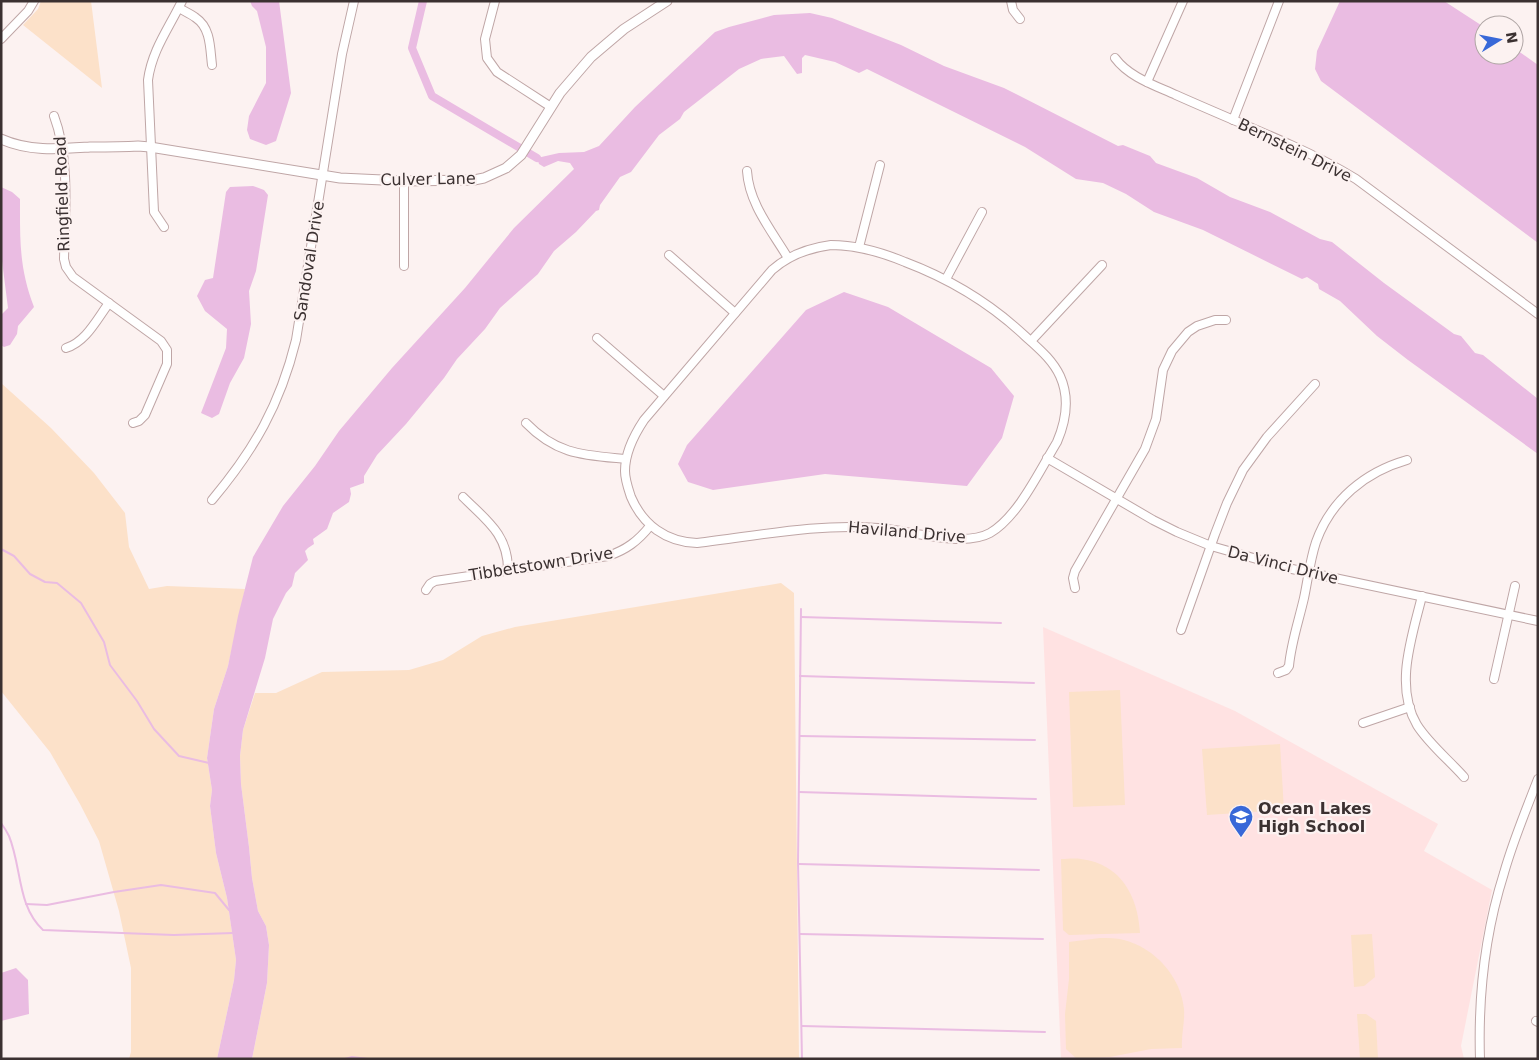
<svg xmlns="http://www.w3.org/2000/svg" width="1539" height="1060" font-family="'DejaVu Sans',sans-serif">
<rect width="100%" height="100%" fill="#fcf2f1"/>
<!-- built -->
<path fill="#ffe2e2" d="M1043 627 1235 711 1438 824 1424 851 1492 890 1461 1046 1464 1059H1061Z"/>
<!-- green -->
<g fill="#fce1c9">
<path d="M41 1H91L102 88 23 25 38 9Z"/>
<path d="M1 383 51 428 94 473 125 513 129 547 149 589 167 586 245 589 228 666 214 709 207 758 212 790 210 806 216 853 227 898 236 960 234 980 217 1059H129L131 1052V968L119 911 99 841 80 804 50 752 1 691Z"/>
<path d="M781 583 794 593 799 1059H252L267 983 269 945 266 926 258 911 252 878 249 847 241 784 240 756 243 730 255 693H276L322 672 409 670 443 660 482 636 515 627Z"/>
<path d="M1120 690 1125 805 1073 807 1069 692Z"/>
<path d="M1280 744 1284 810 1207 815 1202 749Z"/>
<path d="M1061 859C1068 859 1074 858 1081 859 1121 864 1138 896 1140 933L1069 935 1063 930Z"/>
<path d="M1372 934 1375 977 1364 986 1354 987 1351 935Z"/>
<path d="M1100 938C1108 938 1116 938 1124 940 1155 948 1181 977 1184 1009 1185 1023 1181 1035 1182 1048L1151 1049 1110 1057 1077 1059 1066 1049 1065 1014 1069 979V942Z"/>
<path d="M1357 1014H1366L1376 1021 1378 1059H1360Z"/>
</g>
<!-- water -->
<g fill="#eabce2">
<path d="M250 1H279L291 93 276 141 266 145 250 139 247 130 249 116 266 83V47L257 11 252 6Z"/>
<path d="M1340 1H1444L1484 27V55H1514V48L1538 65V243L1321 81 1315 69 1317 51Z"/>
<path d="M810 13 832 18 901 45 944 66 1004 88 1118 146 1123 145 1150 156 1156 163 1197 178 1230 197 1270 212 1320 239 1332 242 1384 283 1454 334 1461 336 1475 353 1483 355 1538 399V454L1408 360 1377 336 1340 301 1319 289 1318 284 1307 277 1302 279 1203 230 1154 212 1126 194 1103 183 1076 179 1025 147 867 69 859 73 835 62 805 55 802 58V73L797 74 784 56 761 59 739 69 684 112 680 119 659 135 631 172 620 177 600 205 599 210 596 211 576 232 554 251 538 274 500 308 485 329 457 359 444 378 406 424 377 455 364 476V483L350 488 351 494 349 502 333 513 327 529 313 539 314 544 308 548 305 551 308 560 295 573 292 586 286 593 273 619 265 658 243 730 240 756 241 784 249 847 252 878 258 911 266 926 269 945 267 983 252 1059H217L234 980 236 960 227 898 216 853 210 806 212 790 207 758 214 709 228 666 238 616 253 557 283 506 315 466 339 431 392 368 465 288 514 228 574 169 570 163 558 161 544 167 539 164 537 158 559 153 584 152 599 146 635 107 715 32 729 27 774 15Z"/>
<path d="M253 186 264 190 268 195 256 271 249 291 251 324 244 358 230 383 219 414 212 418 201 413 226 348 227 329 205 311 197 296 205 280 213 278 226 192 230 187Z"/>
<path d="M1 187 12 192 20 199C20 240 19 268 34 307L18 326 17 334 10 345 4 347 1 345V315L8 308 1 253Z"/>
<path d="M844 292 888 307 991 368 1014 396 1002 438 967 486 825 474 713 490 688 482 678 464 687 445 806 310Z"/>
<path d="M16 968 28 980 29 1014 1 1021V973Z"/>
</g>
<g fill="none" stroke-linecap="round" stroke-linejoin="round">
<!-- stream -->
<g stroke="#eabce2" stroke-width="2">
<path d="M1 549 14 556 30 574 45 582 57 583 81 603 104 642 110 665 137 701 154 729 179 756 209 763"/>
<path d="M801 609 798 862 802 1059"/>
<path d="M801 617 1001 623"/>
<path d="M800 676 1034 683"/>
<path d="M800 736 1035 740"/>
<path d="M799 792 1036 799"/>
<path d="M1 823C4 827 7 832 9 836 22 868 17 906 43 930L174 935 233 933"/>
<path d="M799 864 1039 870"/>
<path d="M26 904 47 905 114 892 161 885 215 893 229 910"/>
<path d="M800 934 1043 939"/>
<path d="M802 1026 1045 1032"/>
<path d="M345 1059 352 1057 368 1059"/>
</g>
<!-- canal -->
<path stroke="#eabce2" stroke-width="8" d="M423 1 412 48 432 96 537 158"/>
<defs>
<g id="minor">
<path d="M495 1 485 39 487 58 497 72 551 107"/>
<path d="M1011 1 1013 10 1020 19"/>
<path d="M179 8C184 11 191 14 196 18 211 28 210 49 212 65"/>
<path d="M1 39 28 11 34 1"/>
<path d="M1115 58C1129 77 1154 85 1176 95 1214 112 1253 128 1291 145 1313 155 1335 166 1356 179L1538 314"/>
<path d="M1147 82 1183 1"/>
<path d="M54 116C70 158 65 214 64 259L66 267 73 277 161 341 167 350V364L145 415 139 421 133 423"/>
<path d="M1233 120 1279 1"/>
<path d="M747 171C749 204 772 231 788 258"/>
<path d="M164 227 154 212 148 80C152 50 169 28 182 1"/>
<path d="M831 245C858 245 881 252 905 262 950 279 990 303 1025 336 1038 348 1052 359 1060 376 1070 398 1066 421 1057 442 1040 470 1018 517 990 533 963 548 908 530 878 528 817 523 757 536 697 543 666 542 643 525 631 497 628 488 625 480 625 471 625 452 634 435 644 420L772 270C789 255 808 248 831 245Z"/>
<path d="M859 247 880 165"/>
<path d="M669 255 735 313"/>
<path d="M404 266V181"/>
<path d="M946 279 982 212"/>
<path d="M597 338 664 396"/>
<path d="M1031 341 1102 265"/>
<path d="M66 348C86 342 97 319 109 303"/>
<path d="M526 423C557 455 584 455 626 459"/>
<path d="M1047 458 1153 520 1177 532 1211 546 1292 569 1538 621"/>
<path d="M463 497C486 520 508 534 508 570"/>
<path d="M212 500C254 450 280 405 296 340L342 54 354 1"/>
<path d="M1075 588 1073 578 1075 571 1145 449 1156 419 1163 370 1172 351 1188 332 1197 326 1215 320H1226"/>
<path d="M426 590 430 584 435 581 608 556C626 550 638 541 650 526"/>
<path d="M1422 596C1412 637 1394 686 1417 725 1429 744 1449 760 1464 777"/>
<path d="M1181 630 1215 534 1227 503 1243 470 1267 437 1315 384"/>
<path d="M1278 673 1286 670 1289 666C1291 643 1299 620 1304 598 1308 579 1310 560 1316 542 1331 500 1365 472 1407 460"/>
<path d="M1494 679 1515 586"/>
<path d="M1363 723 1410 707"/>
<path d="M1536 1021 1538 1022"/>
<path d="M1480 1059C1478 996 1485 933 1504 873 1513 841 1526 810 1538 779"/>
</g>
<path id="tertiary" d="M1 139C30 152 60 149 90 147 106 147 122 147 138 146L150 147 340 178 404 181 474 180 484 178 506 168 521 155 560 93 591 57 624 29 667 1"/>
</defs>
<!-- minor casing -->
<use href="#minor" stroke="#bfa6a6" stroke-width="10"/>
<!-- tertiary casing -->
<use href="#tertiary" stroke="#bfa6a6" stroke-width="11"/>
<!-- minor -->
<use href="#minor" stroke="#fff" stroke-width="8"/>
<!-- tertiary -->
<use href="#tertiary" stroke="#fff" stroke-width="9"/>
</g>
<!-- icons -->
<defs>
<symbol id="school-pin" viewBox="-11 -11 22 30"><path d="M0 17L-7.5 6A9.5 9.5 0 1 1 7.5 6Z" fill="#3868d8" stroke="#fcf2f1"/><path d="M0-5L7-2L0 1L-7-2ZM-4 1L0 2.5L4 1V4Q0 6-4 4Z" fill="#fff"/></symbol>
</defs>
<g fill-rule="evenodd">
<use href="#school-pin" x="1227" y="803" width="28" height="38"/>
</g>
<g text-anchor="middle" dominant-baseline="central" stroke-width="4.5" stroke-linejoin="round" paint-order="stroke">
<!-- street labels -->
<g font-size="16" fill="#3b3131" stroke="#fcf2f1">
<text transform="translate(1295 150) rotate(26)">Bernstein Drive</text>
<text transform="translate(428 179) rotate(-1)">Culver Lane</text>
<text transform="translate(62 194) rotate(-92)">Ringfield Road</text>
<text transform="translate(309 261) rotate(-81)">Sandoval Drive</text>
<text transform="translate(907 532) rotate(5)">Haviland Drive</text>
<text transform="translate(541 564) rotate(-9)">Tibbetstown Drive</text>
<text transform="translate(1283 565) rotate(14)">Da Vinci Drive</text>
</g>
<!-- poi labels -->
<g font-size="16" font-weight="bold" fill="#3b3131" stroke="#fcf2f1" text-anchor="start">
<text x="1258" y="808">Ocean Lakes<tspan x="1258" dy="18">High School</tspan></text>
</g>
</g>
<!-- border -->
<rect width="1539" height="1060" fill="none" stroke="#3b3131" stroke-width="5"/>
<!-- north arrow -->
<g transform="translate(1499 40) rotate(80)"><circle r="24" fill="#fcf2f1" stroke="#afa5a4"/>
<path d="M0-4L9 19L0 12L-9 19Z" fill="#3868d8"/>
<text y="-8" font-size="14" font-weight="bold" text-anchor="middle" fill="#3b3131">N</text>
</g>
</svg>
